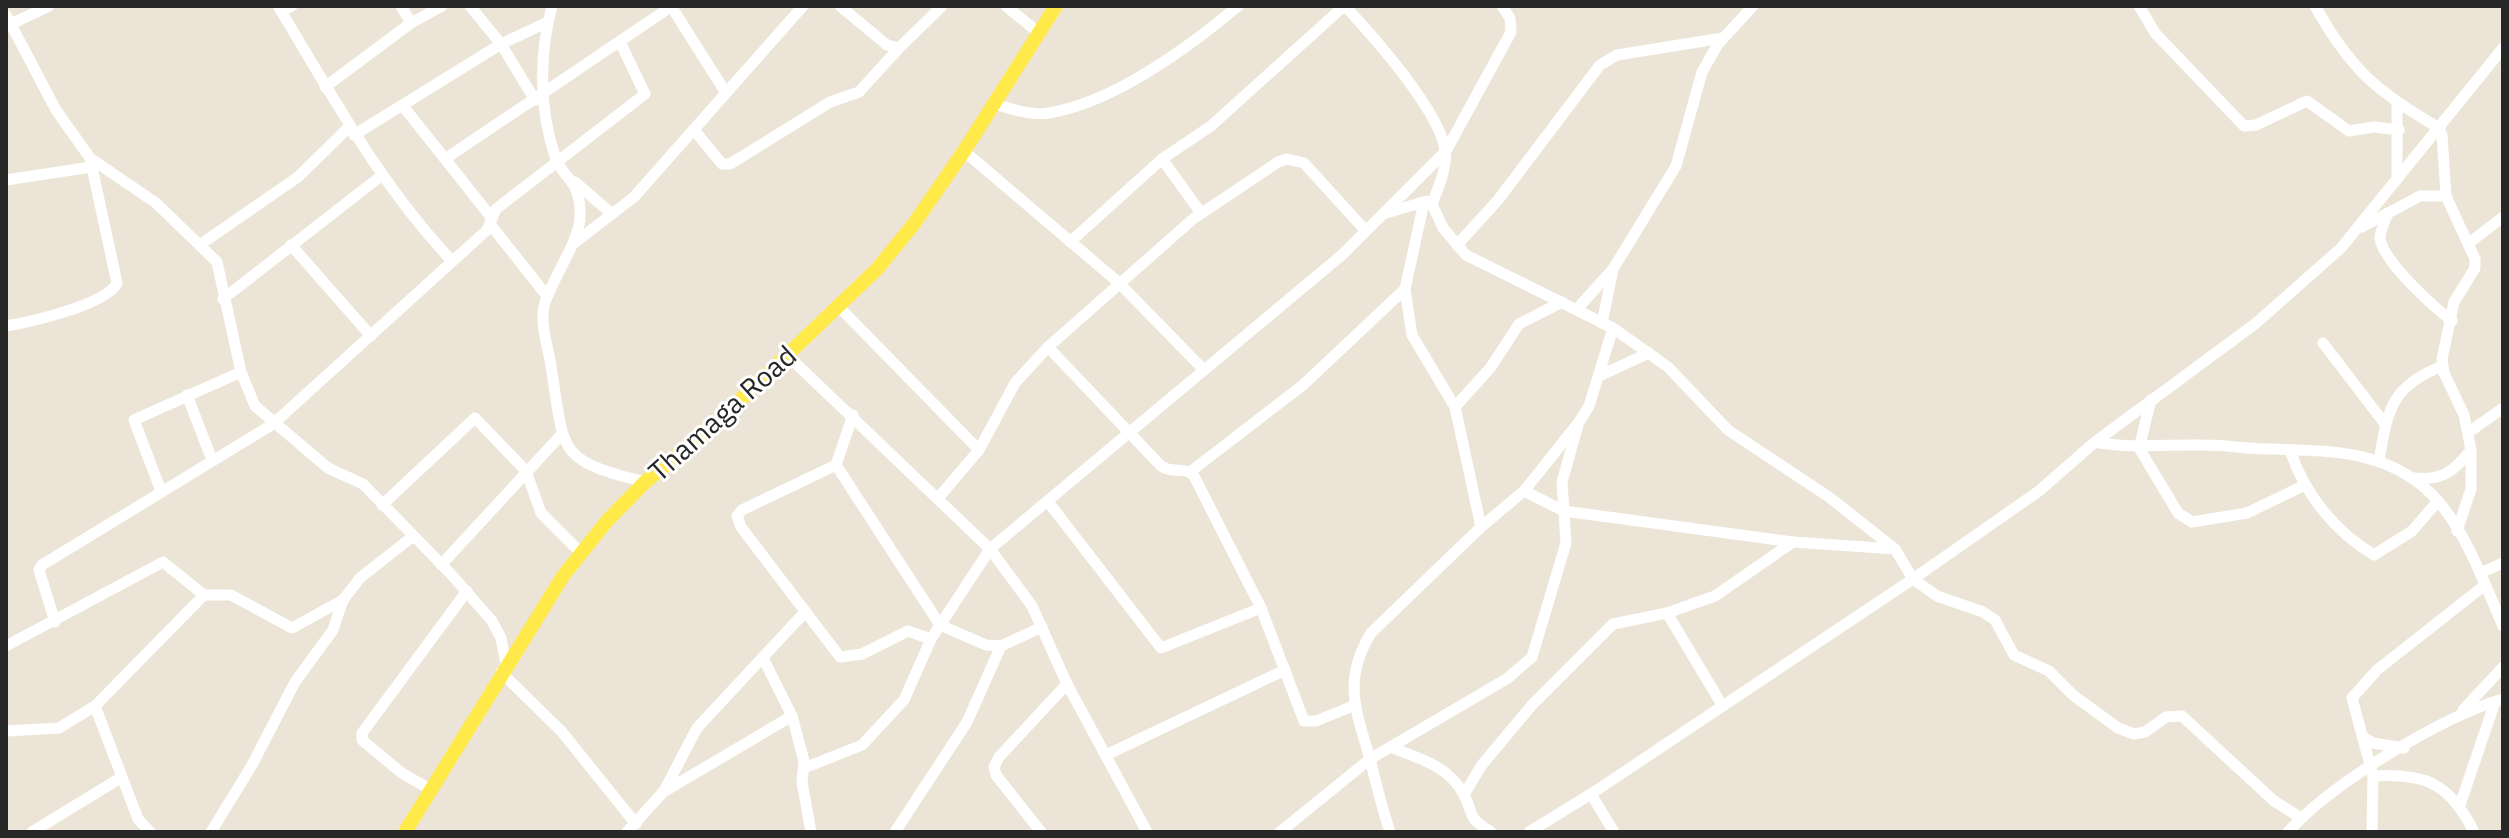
<svg xmlns="http://www.w3.org/2000/svg" width="2509" height="838" font-family="'IBM Plex Sans',sans-serif">
<rect width="100%" height="100%" fill="#ece5d7"/>
<g fill="none" stroke-linecap="round" stroke-linejoin="round">
<!-- minor -->
<g stroke="#fff" stroke-width="11">
<path d="M278 6C332 95 380 185 452 261"/>
<path d="M401 6 411 23"/>
<path d="M470 6 501 44 535 100"/>
<path d="M552 6C539 54 539 109 555 156 563 180 581 179 580 216 580 241 552 278 544 306 540 324 548 347 551 366 565 452 555 460 645 482"/>
<path d="M671 6 726 93"/>
<path d="M840 6 887 45 899 48 942 6"/>
<path d="M1006 6 1040 34"/>
<path d="M1345 6C1373 36 1438 109 1445 149 1448 167 1438 188 1432 204L1443 228 1466 255 1613 328 1668 367 1728 430 1829 497 1895 549 1913 579 1937 596 1983 612 1995 620 2014 655 2049 671 2073 695 2118 728 2134 734 2145 732 2166 717 2182 716 2274 801 2301 818"/>
<path d="M2139 6 2155 33 2244 126 2256 125 2307 101 2349 131 2374 127 2399 130"/>
<path d="M2315 6C2351 70 2377 92 2439 128L2442 135 2446 196 2475 259V268L2454 302 2442 359 2444 373 2464 415 2471 450V489L2457 531"/>
<path d="M281 11 292 6"/>
<path d="M6 15 56 110 90 158 156 203 217 262 241 372 255 406 328 468 363 484 450 573 492 621 501 638 506 664"/>
<path d="M11 24 49 6"/>
<path d="M325 87 411 23 442 6"/>
<path d="M995 104C1012 109 1031 116 1049 113 1114 102 1189 47 1238 6"/>
<path d="M2397 105V179"/>
<path d="M403 106 491 217"/>
<path d="M694 130 722 164H730L830 102 859 92 899 48"/>
<path d="M354 135 501 44 548 22"/>
<path d="M964 151 1118 282 1203 369"/>
<path d="M445 159 672 6"/>
<path d="M1162 159 1201 213"/>
<path d="M6 180 91 167"/>
<path d="M575 182 612 214"/>
<path d="M1424 202 1405 289 1412 335 1455 407 1481 527"/>
<path d="M1386 213 1427 201"/>
<path d="M2388 213C2385 221 2380 231 2380 238 2383 262 2434 307 2452 321"/>
<path d="M490 224 547 296"/>
<path d="M2362 227 2420 196H2446"/>
<path d="M1070 242 1162 159 1211 126 1344 6"/>
<path d="M2469 243 2503 217"/>
<path d="M201 244 298 177 349 127"/>
<path d="M573 244 634 197 803 6"/>
<path d="M291 245 371 336"/>
<path d="M1457 245 1498 200 1600 65 1617 55 1723 38"/>
<path d="M223 299 381 176"/>
<path d="M839 307 979 450"/>
<path d="M1577 309 1613 269 1676 166 1702 72 1718 44 1753 6"/>
<path d="M1602 323 1613 270"/>
<path d="M6 326C30 322 106 305 117 283L90 158"/>
<path d="M2323 343 2385 424"/>
<path d="M1048 347 1161 466C1172 474 1186 466 1194 476L1261 608 1304 721H1316L1353 706"/>
<path d="M787 355 990 549 1032 606 1067 684 1147 832"/>
<path d="M1599 376 1649 353"/>
<path d="M187 395 212 460"/>
<path d="M2151 400 2139 448 2178 513 2192 522 2247 513 2303 486"/>
<path d="M1455 407 1491 367 1519 324 1562 302"/>
<path d="M853 415 836 465 940 625 986 645 1001 646 1042 627"/>
<path d="M2469 432 2503 408"/>
<path d="M2095 442C2132 449 2166 444 2204 445 2226 445 2248 449 2271 449 2334 451 2394 450 2439 502 2468 537 2485 585 2503 626"/>
<path d="M2290 450C2304 493 2334 531 2374 555L2412 531 2438 501"/>
<path d="M2379 460C2388 410 2390 387 2442 366"/>
<path d="M836 465 742 510 737 516 741 527 840 657 862 654 908 631 931 639"/>
<path d="M1190 472 1303 385 1405 289"/>
<path d="M2414 478C2443 481 2454 471 2471 450"/>
<path d="M161 491 134 420 241 372"/>
<path d="M1524 491 1564 511 1793 542 1895 549"/>
<path d="M939 497 979 450 1015 383 1048 347 1193 219 1278 162 1287 159 1304 163 1365 230"/>
<path d="M1049 503 1161 648 1261 608"/>
<path d="M382 505 475 418 526 471 541 513 581 553"/>
<path d="M441 565 562 434"/>
<path d="M2480 573 2503 563"/>
<path d="M1667 613 1722 705"/>
<path d="M55 622 39 570 42 565 273 424 487 230 496 209 645 94 620 42"/>
<path d="M6 646 163 562 204 595H231L292 628 343 600"/>
<path d="M763 658 792 716 804 761 802 782 811 832"/>
<path d="M501 672 562 732 636 824"/>
<path d="M95 706 138 819 150 832"/>
<path d="M2463 710 2503 667"/>
<path d="M6 731 59 728 95 706 204 595"/>
<path d="M2363 737 2373 743 2404 748"/>
<path d="M1390 747C1418 758 1447 765 1463 793 1476 816 1464 815 1491 832"/>
<path d="M1106 755 1285 670"/>
<path d="M804 768 862 745 904 700 931 639 990 549 1343 254 1446 151 1511 32 1510 18 1502 6"/>
<path d="M432 790 403 774 362 740V733L467 591"/>
<path d="M665 791 792 716"/>
<path d="M1591 794 1614 832"/>
<path d="M1464 795 1481 766 1532 705 1613 624 1667 613 1715 596 1793 542"/>
<path d="M2460 805 2495 702"/>
<path d="M32 832 122 777"/>
<path d="M211 832 252 765 295 682 333 630 343 600 360 578 412 537"/>
<path d="M627 832 664 791 697 728 805 612"/>
<path d="M895 832 967 722 1001 646"/>
<path d="M1041 832 996 775 994 767 999 757 1067 684"/>
<path d="M1280 832 1370 759 1508 678 1532 657 1566 543 1562 482 1578 425"/>
<path d="M1390 832C1382 808 1376 783 1370 759 1356 710 1342 681 1371 633L1481 527 1524 491 1579 422 1589 406 1613 328"/>
<path d="M1529 832 1591 794 1913 579 2039 491 2095 442 2255 324 2341 248 2503 48"/>
<path d="M2288 832C2331 784 2441 717 2503 699"/>
<path d="M2372 832 2373 776"/>
<path d="M2474 832C2450 784 2427 773 2373 776L2352 698 2377 670 2485 585"/>
</g>
<!-- major -->
<path stroke="#ffea49" stroke-width="14" d="M405 832 563 576 607 521 645 482 717 422 877 269 913 225 964 151 1056 6"/>
</g>
<g text-anchor="middle" dominant-baseline="central" stroke-width="6" stroke-linejoin="round" paint-order="stroke">
<!-- street labels -->
<g font-size="28" fill="#272727" stroke="#fff">
<text transform="translate(722 413) rotate(-42)">Thamaga Road</text>
</g>
</g>
<!-- border -->
<rect width="2509" height="838" fill="none" stroke="#272727" stroke-width="16"/>
</svg>
